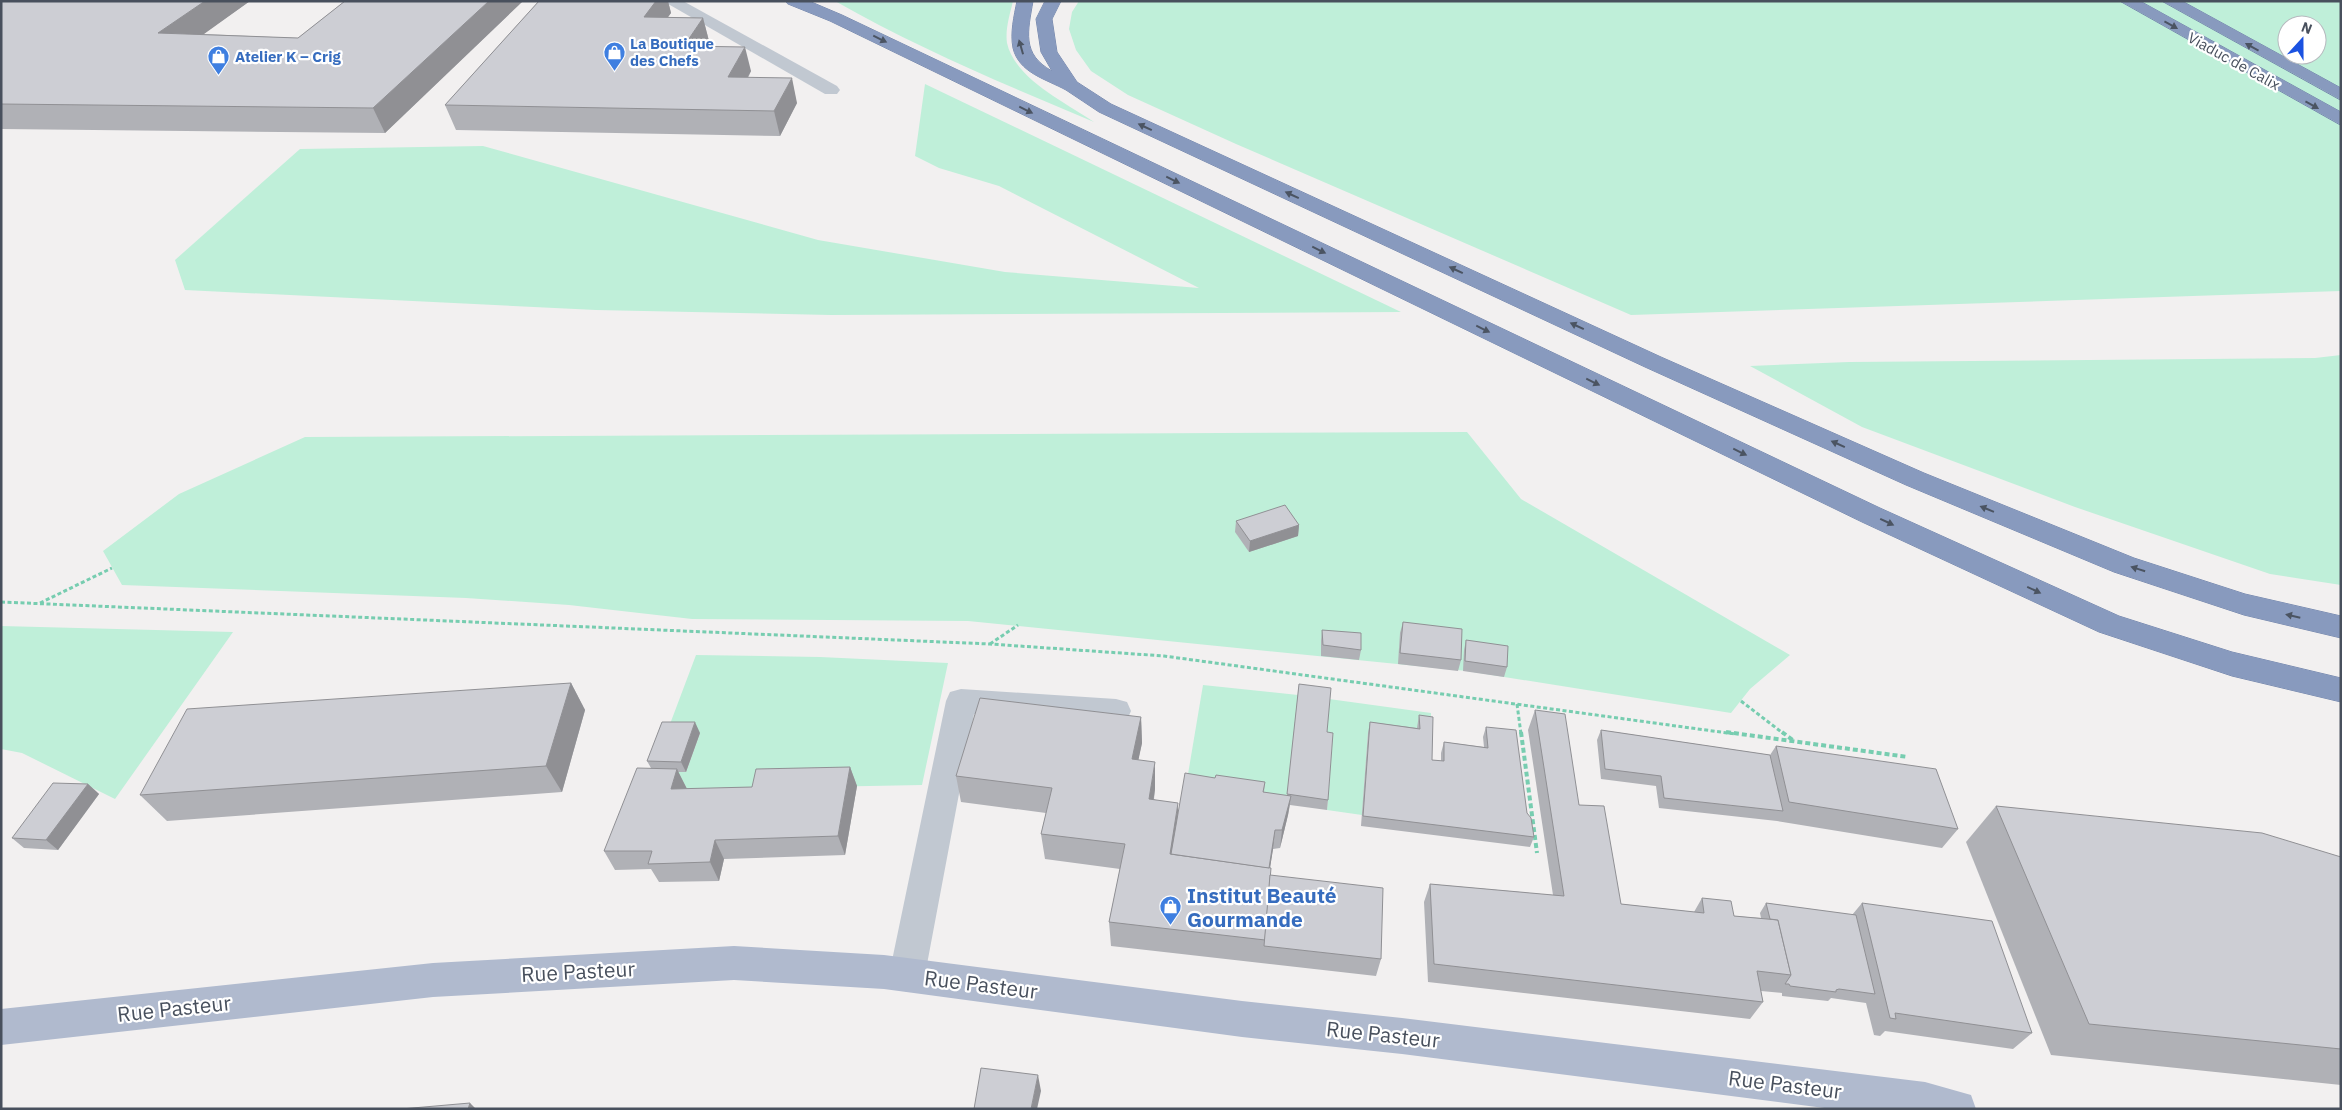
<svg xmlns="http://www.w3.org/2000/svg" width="2342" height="1110" font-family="'IBM Plex Sans',sans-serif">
<rect width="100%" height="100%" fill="#f2f0f0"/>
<!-- green -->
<g fill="#bfefd9" fill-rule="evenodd">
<path d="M835 1H1013C1010 14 1005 29 1007 43 1015 79 1066 103 1094 122 1006 85 917 48 835 1Z"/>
<path d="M1079 1H2341V291L1631 315 1236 144 1128 95 1091 71 1076 50 1069 29 1072 12ZM2287 25H2317V55H2287Z"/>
<path d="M925 84 1401 312 831 315 596 310 185 290 175 260 300 149 483 146 818 240 1005 272 1199 288 999 186 939 168 915 156Z"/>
<path d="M2341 355V585L2270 574 2075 507 1862 427 1750 366 1849 362 2315 358Z"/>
<path d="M1467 432 1521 499 1790 655 1750 689 1731 713 1467 671 968 621 692 619 569 605 466 598 122 585 103 551 179 494 305 437Z"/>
<path d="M1 626 233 632 115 799 22 753 1 749Z"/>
<path d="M696 655 820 657 948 663 922 785 764 788 680 809 652 771 686 772 700 733 667 732Z"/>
<path d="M1203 685 1298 695 1286 804 1185 792Z"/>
<path d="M1329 699 1431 713V728L1417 739 1368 733 1362 815 1327 810 1332 744 1326 743Z"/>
</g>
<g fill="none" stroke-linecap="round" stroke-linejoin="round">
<defs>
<g id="highway">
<path d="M786 1H809L842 15 1880 508 2119 616 2232 652 2341 678V702L2232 676 2099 632 1862 522 830 21 788 4Z"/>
<path d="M1017 1H1033C1028 31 1021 54 1052 71L1041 52 1036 19 1045 1H1061L1052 19 1057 52 1077 82 1111 104 1661 357 1924 473 2134 558 2245 594 2341 616V638L2244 615 2114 572 1906 485 1645 367 1099 112C1088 105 1077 97 1066 90 1046 79 1019 73 1013 48 1010 33 1014 16 1017 1Z"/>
<path d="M2120 1H2140L2341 112V125Z"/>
<path d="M2162 1H2182L2341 88V100Z"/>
</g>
</defs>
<!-- highway casing -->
<use href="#highway" stroke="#7385aa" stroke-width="1"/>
<!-- path-far1 -->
<g stroke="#77cdb0" stroke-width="3" stroke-dasharray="4 2.5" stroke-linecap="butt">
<path d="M1 602 990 644 1164 656 1735 734"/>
<path d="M40 603 112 568"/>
<path d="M990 644 1018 625"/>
<path d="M1741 701 1784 734"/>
<path d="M1517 704 1521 734"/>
</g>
<!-- path -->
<g stroke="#77cdb0" stroke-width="4" stroke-dasharray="5 3" stroke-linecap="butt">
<path d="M1521 732 1537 853"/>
<path d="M1726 732 1908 757"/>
<path d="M1782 732 1794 741"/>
</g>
<!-- minor -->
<g fill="#c1c8d1" fill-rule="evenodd">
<path d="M663 1H683L837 86 840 90 837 94H825Z"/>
<path d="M961 689 1116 699 1127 702 1131 711 1127 720 1116 723 974 714 925 975 920 987 907 992 894 987 889 975 946 701 950 692Z"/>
</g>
<!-- major -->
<path fill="#b0bace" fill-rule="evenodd" d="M734 946 884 955 1242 1001 1402 1018 1925 1082 1971 1095 1976 1109H1832L1402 1054 1242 1037 884 989 734 980 433 997 1 1045V1009L433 963Z"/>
<!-- highway -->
<use href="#highway" fill="#889abe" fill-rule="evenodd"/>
</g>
<!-- wall -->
<g fill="#b0b1b6">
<path d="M1 1H250L203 34 298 38 345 1H523L385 133 1 129Z"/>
<path d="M539 1H668L671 13 668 17 703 18 709 41 706 47 751 71 748 78 797 103 780 136 456 130 445 105Z"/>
<path d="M1236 521 1299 525 1298 536 1249 552 1235 532Z"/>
<path d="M1403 622 1461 660 1458 671 1398 664 1400 633Z"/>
<path d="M1322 630 1361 650 1359 660 1321 656V641Z"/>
<path d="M1466 640 1507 667 1504 677 1463 671 1464 650Z"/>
<path d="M571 683 585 710 562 792 167 821 140 795Z"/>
<path d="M1299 684 1327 732 1328 800 1327 810 1290 805 1288 815 1280 848 1273 849 1270 868V875L1381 959 1376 976 1111 946 1109 922 1120 869 1045 859 1041 834 1046 813 961 802 956 776 1141 717 1142 743 1138 760 1155 789 1154 799 1178 815 1215 778 1265 782 1264 792 1287 796Z"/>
<path d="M1535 710 1579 805 1621 904 1694 912 1702 898 1734 916 1761 918 1760 913 1766 903 1852 915 1862 903 2032 1033 2013 1049 1885 1031 1880 1036 1874 1035 1866 1003 1831 998 1828 1001 1782 996V993L1761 991 1763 1002 1750 1019 1428 982 1424 902 1430 884 1553 895 1528 730Z"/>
<path d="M1419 715 1432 760 1441 761V753L1444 742 1484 747 1483 737 1486 727 1527 813 1534 837 1530 847 1361 826 1368 733 1370 722 1417 728Z"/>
<path d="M1601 730 1770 755 1776 746 1958 829 1942 848 1777 821 1659 808 1656 786 1601 779 1597 740Z"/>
<path d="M700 733 686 772H678L687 789 752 787 850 767 857 786 845 855 724 859 719 881 659 882 651 869 615 870 604 851 651 768 647 761Z"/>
<path d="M88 784 99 794 58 850 24 848 12 838Z"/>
<path d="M1996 806 2341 857V1085L2051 1055 1966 842Z"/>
</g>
<!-- shaded-wall -->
<g fill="#909094">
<path d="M205 1H250L172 57 158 33Z"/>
<path d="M489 1H523L385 133 373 108Z"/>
<path d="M653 1H668L671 13 651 40 644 17Z"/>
<path d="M703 18 709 41 690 70 684 46Z"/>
<path d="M745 47 751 71 734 102 728 77Z"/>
<path d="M792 78 797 103 780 136 774 111Z"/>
<path d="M1299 525 1298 536 1249 552 1250 541Z"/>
<path d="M571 683 585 710 562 792 546 766Z"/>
<path d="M1141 717 1142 743 1133 786 1132 759Z"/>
<path d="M695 722 700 733 686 772 681 762Z"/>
<path d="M1155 762V789L1150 825 1149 799Z"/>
<path d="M850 767 857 786 845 855 838 836Z"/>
<path d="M677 769 687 789H671Z"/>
<path d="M88 784 99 794 58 850 46 840Z"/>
<path d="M1291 796 1288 815 1280 848 1282 830Z"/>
<path d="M1178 803V829L1173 861 1170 854Z"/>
<path d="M1275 830 1273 849 1266 893 1268 874Z"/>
<path d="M715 840 724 859 719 881 710 862Z"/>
<path d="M1038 1075 1041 1091 1037 1109H1031Z"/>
<path d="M470 1103 476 1109H468Z"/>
</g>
<!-- building -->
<g fill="#cdced4" stroke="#909094">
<path d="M1 1H205L158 33 298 38 345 1H489L373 108 1 104Z"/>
<path d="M539 1H656L644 17 703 18 684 46 745 47 728 77 792 78 774 111 445 105Z"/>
<path d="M1285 505 1299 525 1250 541 1236 521Z"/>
<path d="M1403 622 1462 629 1461 660 1400 653Z"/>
<path d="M1322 630 1361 633V650L1323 645Z"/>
<path d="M1466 640 1508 646 1507 667 1465 661Z"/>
<path d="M571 683 546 766 140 795 187 709Z"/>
<path d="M1299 684 1331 688 1327 732 1333 733 1328 800 1287 794Z"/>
<path d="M980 698 1141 717 1132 759 1155 762 1149 799 1178 803 1170 854 1271 868 1265 940 1109 922 1125 844 1041 834 1052 788 956 776Z"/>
<path d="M1535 710 1565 714 1579 805 1604 806 1621 904 1704 913 1702 898 1731 901 1734 916 1778 920 1791 975 1757 971 1763 1002 1434 964 1430 884 1564 896Z"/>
<path d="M1419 715 1433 717 1432 760 1444 761V742L1488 748 1486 727 1516 730 1527 813 1531 818 1534 837 1363 816 1370 722 1420 729Z"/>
<path d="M662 722H695L681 762 647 761Z"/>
<path d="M1601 730 1770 755 1783 811 1664 798 1661 776 1605 769Z"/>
<path d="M1776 746 1936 769 1958 829 1789 802Z"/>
<path d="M850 767 838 836 715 840 710 862 648 864 652 851H604L637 768 677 769 671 789 752 787 756 769Z"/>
<path d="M1185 773 1215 778 1216 775 1265 782 1263 792 1291 796 1282 830H1275L1269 868 1171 854Z"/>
<path d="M53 783 88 784 46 840 12 838Z"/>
<path d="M1996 806 2262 833 2341 857V1049L2089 1024Z"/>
<path d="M1270 875 1383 888 1381 959 1264 946Z"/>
<path d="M1766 903 1856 915 1875 994 1839 989 1836 990V992L1790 986 1789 984H1785L1791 975 1778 920 1770 919Z"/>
<path d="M1862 903 1992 921 2032 1033 1895 1013 1896 1019 1890 1018Z"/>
<path d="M981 1068 1038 1075 1031 1109H974Z"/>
<path d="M470 1103 468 1109H401Z"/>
</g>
<!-- one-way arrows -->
<defs><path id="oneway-solid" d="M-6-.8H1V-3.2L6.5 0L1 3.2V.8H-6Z" transform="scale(1.25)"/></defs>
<g fill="#4b5462">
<use href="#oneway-solid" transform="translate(2171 25) rotate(29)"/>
<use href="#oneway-solid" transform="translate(880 39) rotate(26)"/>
<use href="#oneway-solid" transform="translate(1021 47) rotate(-106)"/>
<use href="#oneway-solid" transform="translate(2252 47) rotate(-151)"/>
<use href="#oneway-solid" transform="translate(2312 105) rotate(29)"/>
<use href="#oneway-solid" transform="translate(1026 110) rotate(26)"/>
<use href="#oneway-solid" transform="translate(1145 127) rotate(-155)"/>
<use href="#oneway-solid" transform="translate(1173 180) rotate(26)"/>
<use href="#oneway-solid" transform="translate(1292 195) rotate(-155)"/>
<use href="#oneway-solid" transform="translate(1319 250) rotate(26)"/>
<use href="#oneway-solid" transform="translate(1456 270) rotate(-155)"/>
<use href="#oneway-solid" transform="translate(1577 326) rotate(-155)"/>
<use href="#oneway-solid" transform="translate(1483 329) rotate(26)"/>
<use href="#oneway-solid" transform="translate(1593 382) rotate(26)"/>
<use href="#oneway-solid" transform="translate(1838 444) rotate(-156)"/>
<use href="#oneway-solid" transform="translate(1740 452) rotate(26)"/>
<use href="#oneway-solid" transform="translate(1987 509) rotate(-158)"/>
<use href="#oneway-solid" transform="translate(1887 522) rotate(25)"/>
<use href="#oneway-solid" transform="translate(2138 569) rotate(-162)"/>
<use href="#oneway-solid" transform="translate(2034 590) rotate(25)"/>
<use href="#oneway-solid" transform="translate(2293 616) rotate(-167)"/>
</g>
<!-- icons -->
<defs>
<symbol id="shop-pin" viewBox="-11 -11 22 30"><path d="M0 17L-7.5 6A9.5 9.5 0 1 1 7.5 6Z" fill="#3f7fe0" stroke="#fff"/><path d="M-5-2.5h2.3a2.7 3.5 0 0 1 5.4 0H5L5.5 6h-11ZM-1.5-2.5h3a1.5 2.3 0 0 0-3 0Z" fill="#fff"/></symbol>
</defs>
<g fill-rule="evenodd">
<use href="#shop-pin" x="602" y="40" width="25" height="34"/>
<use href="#shop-pin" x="206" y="44" width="25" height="34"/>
<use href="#shop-pin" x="1158" y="894" width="25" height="34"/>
</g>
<g text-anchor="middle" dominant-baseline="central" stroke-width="4.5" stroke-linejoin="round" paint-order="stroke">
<!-- far-shop labels -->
<g font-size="15" font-weight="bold" fill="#366cbe" stroke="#fff" text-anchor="start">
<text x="630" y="43">La Boutique<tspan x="630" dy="17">des Chefs</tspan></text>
<text x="235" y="56">Atelier K – Crig</text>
</g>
<!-- far-street labels -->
<g font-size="15" fill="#48505d" stroke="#fff">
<text transform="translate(2234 61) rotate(29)">Viaduc de Calix</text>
</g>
<!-- near-shop labels -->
<g font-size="21" font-weight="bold" fill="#366cbe" stroke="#fff" text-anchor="start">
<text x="1187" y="895">Institut Beauté<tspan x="1187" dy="24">Gourmande</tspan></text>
</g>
<!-- near-street labels -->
<g font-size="21" fill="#48505d" stroke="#fff">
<text transform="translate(578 971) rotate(-3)">Rue Pasteur</text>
<text transform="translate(981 984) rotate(7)">Rue Pasteur</text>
<text transform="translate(174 1008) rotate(-6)">Rue Pasteur</text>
<text transform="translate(1383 1034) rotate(6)">Rue Pasteur</text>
<text transform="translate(1785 1084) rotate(7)">Rue Pasteur</text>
</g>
</g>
<!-- border -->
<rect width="2342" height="1110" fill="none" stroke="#48505d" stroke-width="5"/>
<!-- north arrow -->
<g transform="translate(2302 40) rotate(21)"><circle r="24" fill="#ffffff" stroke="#b6b9be"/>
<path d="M0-4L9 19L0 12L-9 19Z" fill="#1b52e1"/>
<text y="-8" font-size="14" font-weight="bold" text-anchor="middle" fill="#48505d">N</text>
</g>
</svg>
